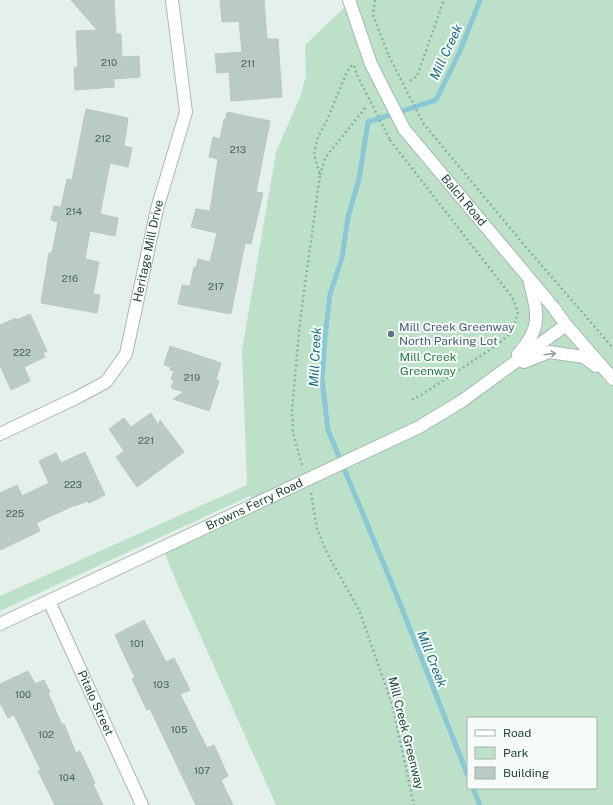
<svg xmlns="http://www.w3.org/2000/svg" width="613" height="805" font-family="'Public Sans',sans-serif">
<rect width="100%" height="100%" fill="#e5efeb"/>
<!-- green -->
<path fill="#bde1c8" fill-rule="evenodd" d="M349 0H613V805H276L176 581 162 547 252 505 250 496 0 611V596L247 485 242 350 276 152 300 97 306 76 305 45 349 3ZM468 718H596V788H468Z"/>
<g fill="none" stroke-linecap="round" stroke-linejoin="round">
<!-- stream -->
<g stroke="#8bc8d6" stroke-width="5">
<path d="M468 776 397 596 328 430 322 379 325 338 330 294 342 258 348 217 359 179 368 122 436 100 460 51 480 0"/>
<path d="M473 788 480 805"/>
</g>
</g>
<!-- building -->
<g fill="#bacac4" stroke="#b7c9c2">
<path d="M71 0H114L116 34H121L122 57 139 56 140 77 114 79V87L75 90 74 68 78 67 76 31 97 30Z"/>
<path d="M220 0H264L267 39H278L282 97 231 101 229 72 217 73 215 54 242 52 239 21 222 22Z"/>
<path d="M86 109 128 118 124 146 132 148 128 167 110 163 100 214 118 218 115 236 90 231 85 259 99 262 93 294 100 295 97 313 41 303 49 253H52L58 222 51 220 54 206 61 207 67 179 72 180Z"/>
<path d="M227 112 270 121 256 192 263 193 251 244 245 243 231 314 178 304 182 285 190 286 194 267 196 268 198 259 210 262 217 233 191 227 196 209 210 211 218 159 209 157 213 137 220 139 224 119 226 120Z"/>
<path d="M30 314 47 351 43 353 45 357 24 367 30 381 11 390 0 365V325L16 318 17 320Z"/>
<path d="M170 346 221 363 216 380 219 381 209 411 173 399 184 392 171 388 174 380 171 379 174 371 170 370 171 367 164 365Z"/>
<path d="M151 413 158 425 160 420 184 452 137 487 116 457 124 451 109 429 124 418 131 427Z"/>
<path d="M85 452 105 495 89 503 87 501 75 506V505L36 523 40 531 0 550V493L17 485 22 496 49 483 39 461 56 453 61 463Z"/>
<path d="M144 620 166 662 174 658 190 690 180 694 207 748 214 745 228 776 221 780 233 805H196L150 709 147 710 132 679 135 678 115 635Z"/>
<path d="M28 671 35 684 44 680 50 692 48 693 62 725 64 724 76 753 80 751 95 783 93 784 103 805H55L38 771 41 770 14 715 8 718 0 703V684Z"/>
</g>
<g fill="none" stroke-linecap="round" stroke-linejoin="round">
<defs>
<g id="minor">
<path d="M349 0 371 64"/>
<path id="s1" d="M404 129 554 308 566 325 613 379"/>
<path d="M518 354C542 328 538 315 530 283"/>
<path d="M524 362 549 352 584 357 596 366"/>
<path id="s2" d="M0 434 76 398 106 382 126 354 157 209 186 112 172 0"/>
<path id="s3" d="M49 601 142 805"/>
<path id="s4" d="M0 624 419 427 462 401 566 325"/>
</g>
</defs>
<!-- minor casing -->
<use href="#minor" stroke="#a7b8b3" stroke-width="14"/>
<!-- path -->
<g stroke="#84b4a6" stroke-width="2.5" stroke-dasharray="2 3" stroke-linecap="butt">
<path d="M375 0 373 15 389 56"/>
<path d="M354 66 357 75"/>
<path d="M410 81 417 76 444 0"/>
<path d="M423 123 525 246 613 348"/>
<path d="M390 140 512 297 518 312 513 331 496 346 421 395 411 400"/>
<path d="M320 175 325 158 366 107"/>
<path d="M302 465 293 433 292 410 300 321 320 175 314 154 318 137 327 120 346 74 353 63"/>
<path d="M311 493 317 529 327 553 359 610 392 704 414 805"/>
</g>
<!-- minor -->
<use href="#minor" stroke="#fff" stroke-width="12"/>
<defs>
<path id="minor-bridge" d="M371 64 404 129"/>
</defs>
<!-- minor-bridge casing -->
<use href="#minor-bridge" stroke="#a7b8b3" stroke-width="14" stroke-linecap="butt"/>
<!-- path-bridge -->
<g stroke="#84b4a6" stroke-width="2.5" stroke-dasharray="2 3" stroke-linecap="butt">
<path d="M389 56 423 123"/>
<path d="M357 75 390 140"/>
</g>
<!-- minor-bridge -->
<use href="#minor-bridge" stroke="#fff" stroke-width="12"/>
</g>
<!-- one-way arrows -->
<defs><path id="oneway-shaft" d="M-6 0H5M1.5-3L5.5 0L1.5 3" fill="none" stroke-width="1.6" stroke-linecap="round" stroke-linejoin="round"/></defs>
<use stroke="#91a09d" href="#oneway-shaft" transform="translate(550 354) rotate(-7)"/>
<!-- markers -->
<circle fill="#5c6f8a" stroke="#f6fbf8" stroke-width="1.5" cx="391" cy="334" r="4"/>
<g text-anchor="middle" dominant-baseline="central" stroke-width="4" stroke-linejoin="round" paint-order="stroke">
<!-- number labels -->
<g font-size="10" fill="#49645d">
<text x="109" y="62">210</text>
<text x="248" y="63">211</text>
<text x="103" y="138">212</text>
<text x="238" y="149">213</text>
<text x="74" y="211">214</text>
<text x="70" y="278">216</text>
<text x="216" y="286">217</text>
<text x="22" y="352">222</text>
<text x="192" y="377">219</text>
<text x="146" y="440">221</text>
<text x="73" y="484">223</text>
<text x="15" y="513">225</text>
<text x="137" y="643">101</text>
<text x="161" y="684">103</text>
<text x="23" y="694">100</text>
<text x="179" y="729">105</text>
<text x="46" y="734">102</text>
<text x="202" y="770">107</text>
<text x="67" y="777">104</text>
</g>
<!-- street labels -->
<g font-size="12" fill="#23423b" stroke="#f6fbf8">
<text stroke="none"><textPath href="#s1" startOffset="93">Balch Road</textPath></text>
<text stroke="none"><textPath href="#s2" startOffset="258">Heritage Mill Drive</textPath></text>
<text stroke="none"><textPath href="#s4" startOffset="281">Browns Ferry Road</textPath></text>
<text stroke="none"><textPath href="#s3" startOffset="112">Pitalo Street</textPath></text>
<text transform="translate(406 733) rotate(76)">Mill Creek Greenway</text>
</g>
<!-- service labels -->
<g font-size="12" fill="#4e5e75" stroke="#f6fbf8" text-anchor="start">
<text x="399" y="327">Mill Creek Greenway<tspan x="399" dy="14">North Parking Lot</tspan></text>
</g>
<!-- park labels -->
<g font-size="12" fill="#2a7b4c" stroke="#f6fbf8">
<text x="428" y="357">Mill Creek<tspan x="428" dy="14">Greenway</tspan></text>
</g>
<!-- water labels -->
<g font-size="13" font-style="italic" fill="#196d82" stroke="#f6fbf8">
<text transform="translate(446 52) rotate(-65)">Mill Creek</text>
<text transform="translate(315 357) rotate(-87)">Mill Creek</text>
<text transform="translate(432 659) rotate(68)">Mill Creek</text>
</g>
</g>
<!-- legend -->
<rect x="467" y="717" width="130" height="72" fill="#f6fbf8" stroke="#a2b1ac"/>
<rect x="475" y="730" width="20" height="6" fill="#ffffff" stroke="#a2b1ac"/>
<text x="503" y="737" font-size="12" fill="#23423b">Road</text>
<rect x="475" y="747" width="20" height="12" fill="#bde1c8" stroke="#a2b1ac"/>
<text x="503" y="757" font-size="12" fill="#23423b">Park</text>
<rect x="475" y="767" width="20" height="12" fill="#bacac4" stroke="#a2b1ac"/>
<text x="503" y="777" font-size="12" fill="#23423b">Building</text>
</svg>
